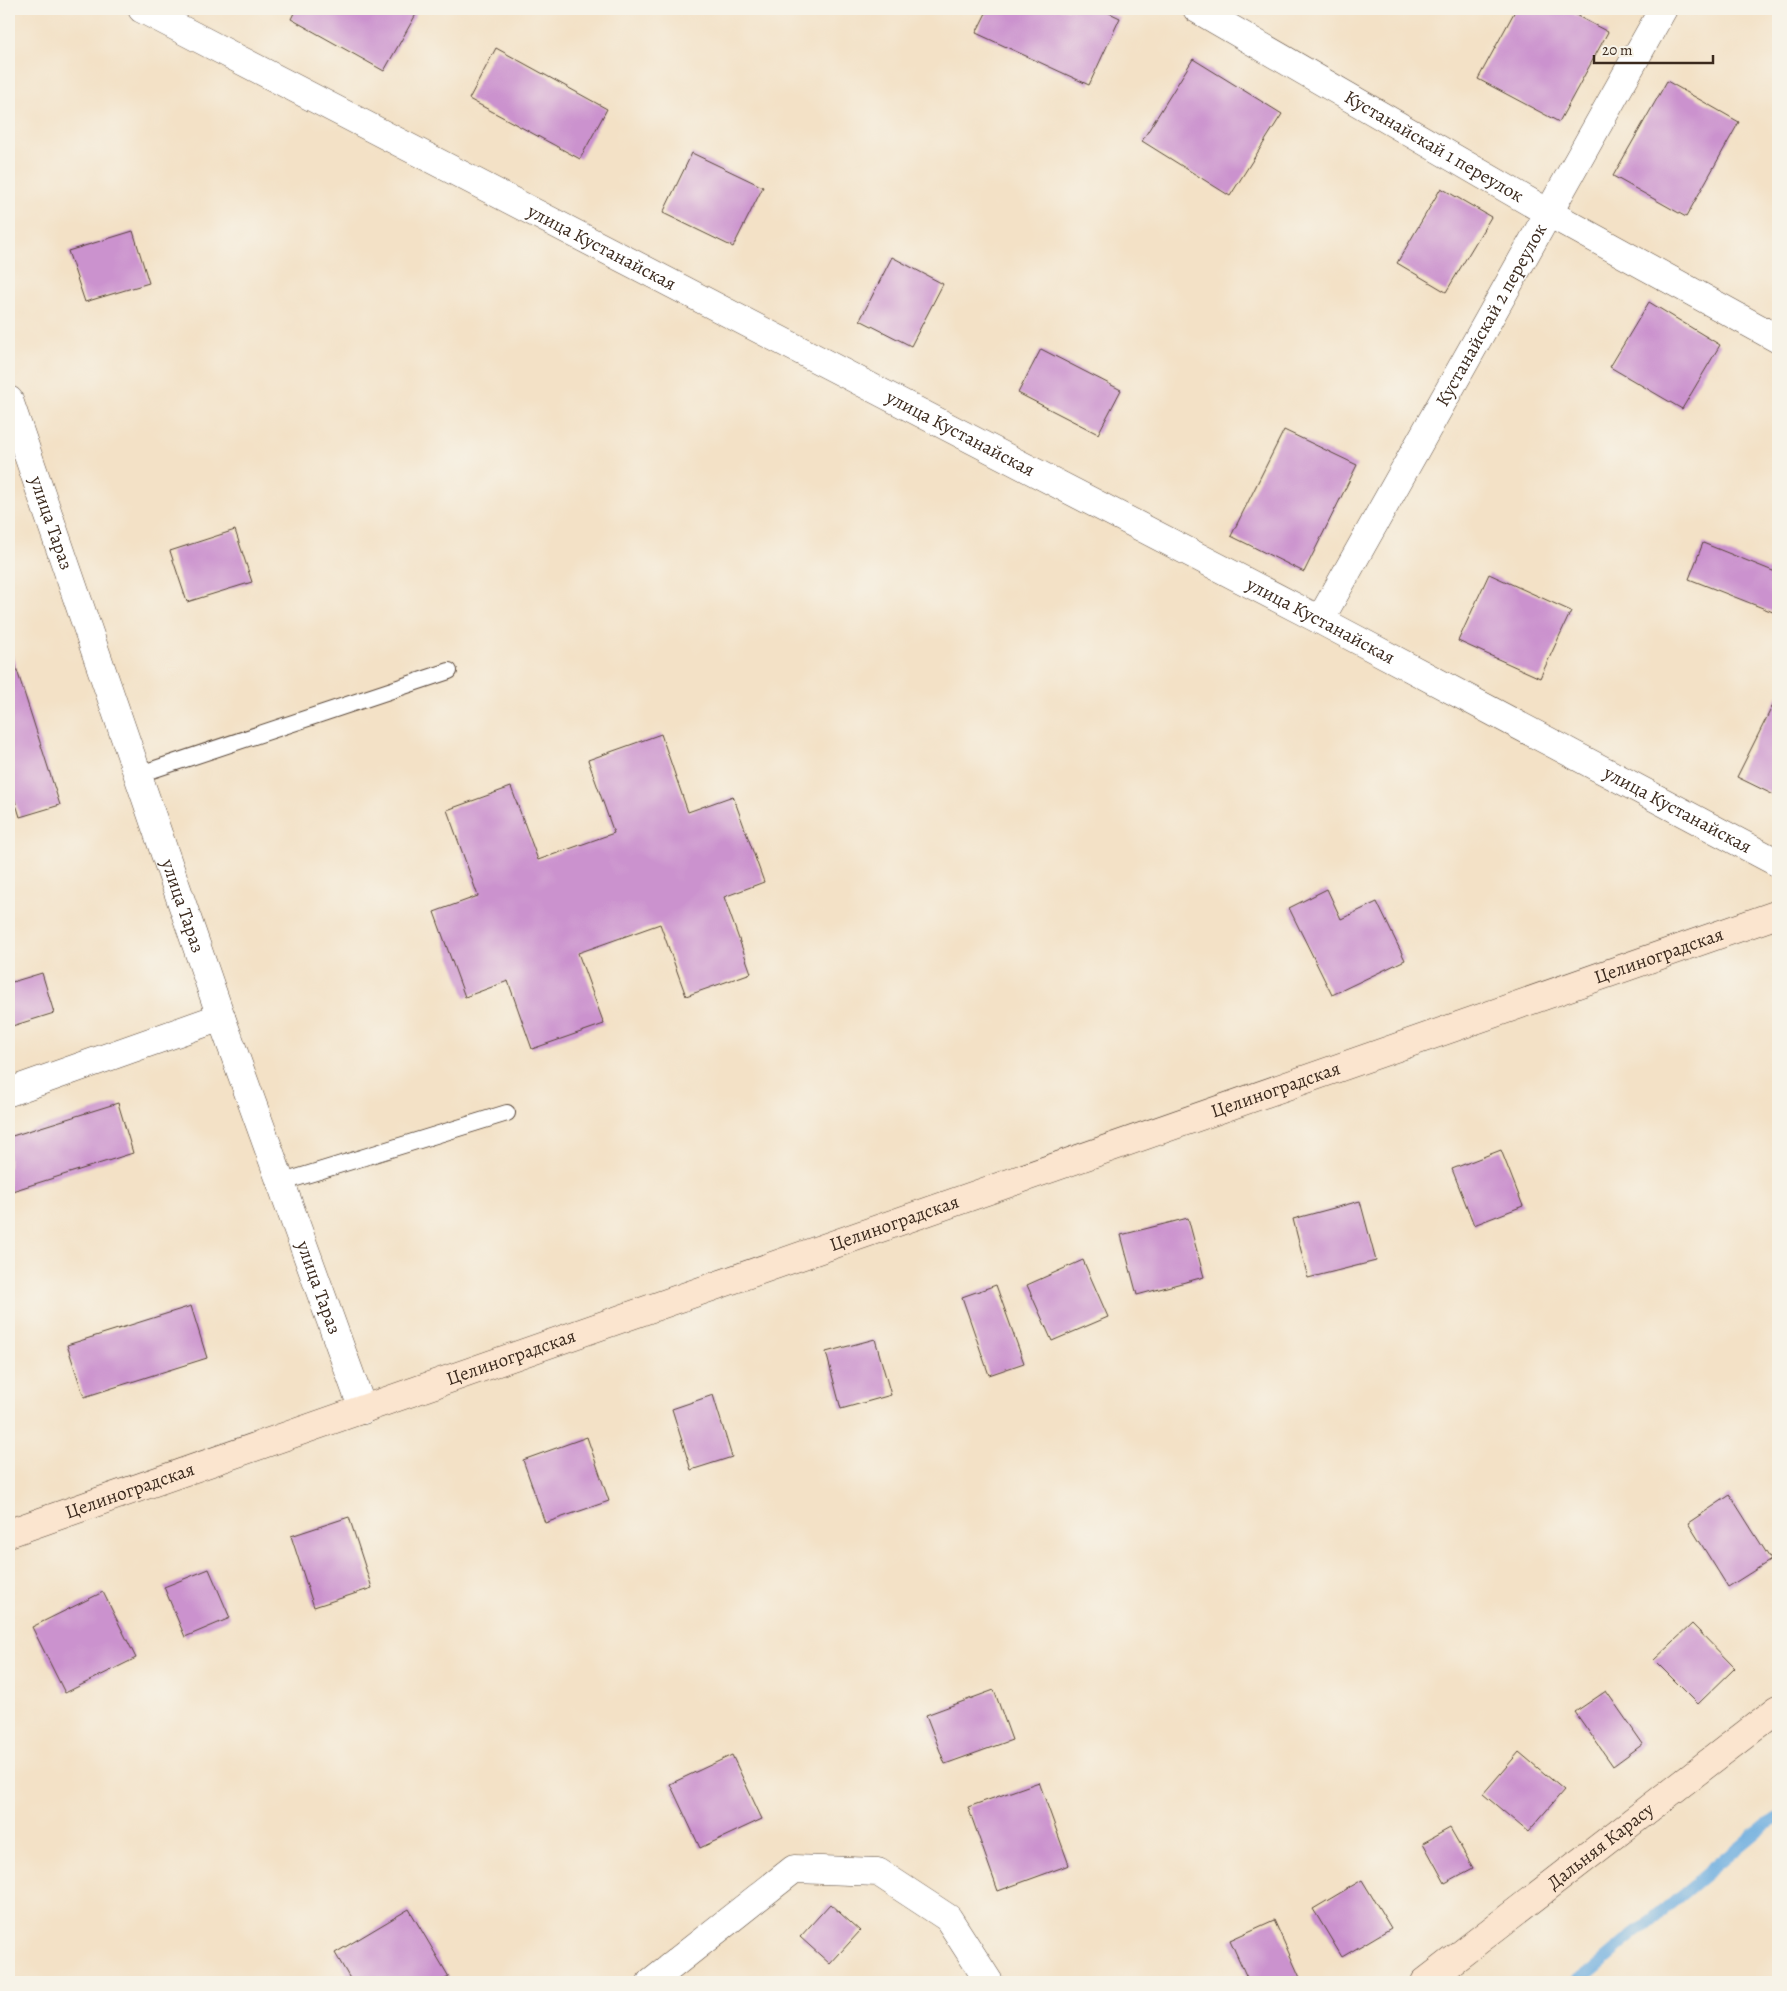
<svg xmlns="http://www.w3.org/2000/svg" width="1787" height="1991" font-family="Alegreya,serif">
<rect width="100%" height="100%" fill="#f7f3e8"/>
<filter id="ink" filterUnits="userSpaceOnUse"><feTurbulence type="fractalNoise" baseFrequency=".02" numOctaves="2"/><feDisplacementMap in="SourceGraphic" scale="10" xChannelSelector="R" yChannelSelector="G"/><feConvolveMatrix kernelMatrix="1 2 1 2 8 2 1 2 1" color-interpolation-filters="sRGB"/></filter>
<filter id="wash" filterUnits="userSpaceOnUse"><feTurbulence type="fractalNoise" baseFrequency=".0096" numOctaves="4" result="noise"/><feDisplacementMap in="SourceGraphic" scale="20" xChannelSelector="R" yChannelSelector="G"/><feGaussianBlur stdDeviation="1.12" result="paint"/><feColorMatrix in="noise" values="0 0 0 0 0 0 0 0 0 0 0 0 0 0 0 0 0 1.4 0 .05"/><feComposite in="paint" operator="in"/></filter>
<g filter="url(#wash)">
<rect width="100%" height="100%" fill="#f3e1c6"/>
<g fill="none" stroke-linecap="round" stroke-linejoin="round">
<!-- stream -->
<path stroke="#6aacdf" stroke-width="12" d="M1577 1982 1765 1825 1778 1818"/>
</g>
<g id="blocks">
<!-- building -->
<g fill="#cb92ce">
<path d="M296 9H419L384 71 291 19Z"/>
<path d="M988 9H1101L1120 18 1089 85 976 33Z"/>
<path d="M1516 9H1564L1608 32 1559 122 1478 79Z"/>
<path d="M496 48 607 109 580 159 469 99Z"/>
<path d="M1193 59 1282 114 1230 196 1142 141Z"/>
<path d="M1667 81 1739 122 1686 217 1613 176Z"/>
<path d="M692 153 763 187 733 247 663 213Z"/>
<path d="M1441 188 1491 217 1446 292 1397 263Z"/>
<path d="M133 231 149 283 85 302 68 251Z"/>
<path d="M892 257 943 284 911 346 860 320Z"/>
<path d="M1649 302 1720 345 1682 409 1610 367Z"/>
<path d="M1041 349 1121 390 1098 434 1018 393Z"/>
<path d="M1284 430 1357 465 1304 572 1231 536Z"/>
<path d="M235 530 252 582 187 602 170 551Z"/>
<path d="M1703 543 1778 573V614L1689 579Z"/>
<path d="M1489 574 1571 611 1540 678 1458 641Z"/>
<path d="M9 645 60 805 20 817 9 781Z"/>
<path d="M1778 695V797L1737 777Z"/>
<path d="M661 734 688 812 733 796 764 882 724 897 751 973 686 996 660 924 578 953 604 1024 532 1049 508 981 465 997 434 912 478 896 447 810 511 787 538 860 614 833 588 760Z"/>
<path d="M1327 889 1341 919 1377 902 1405 960 1332 995 1289 908Z"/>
<path d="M42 973 54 1013 9 1027V983Z"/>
<path d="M118 1103 133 1153 9 1192V1137Z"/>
<path d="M1501 1150 1523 1206 1474 1225 1452 1169Z"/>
<path d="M1360 1201 1376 1261 1308 1278 1293 1219Z"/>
<path d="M1188 1218 1204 1277 1137 1295 1121 1235Z"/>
<path d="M1083 1260 1108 1317 1052 1341 1027 1285Z"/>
<path d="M996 1285 1024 1363 989 1375 962 1297Z"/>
<path d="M191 1306 207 1358 84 1397 67 1345Z"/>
<path d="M875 1339 891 1395 841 1409 826 1352Z"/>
<path d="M713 1395 732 1457 691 1470 672 1409Z"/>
<path d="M587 1437 609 1501 545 1523 523 1460Z"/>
<path d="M1730 1495 1771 1560 1728 1587 1688 1523Z"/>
<path d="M349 1517 372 1588 314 1607 291 1536Z"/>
<path d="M209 1569 230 1618 185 1637 164 1587Z"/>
<path d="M103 1592 136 1658 65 1693 32 1627Z"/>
<path d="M1692 1624 1735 1668 1698 1704 1654 1660Z"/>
<path d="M994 1690 1012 1740 945 1764 926 1715Z"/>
<path d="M1606 1691 1643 1744 1613 1766 1575 1712Z"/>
<path d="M1519 1752 1564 1790 1528 1832 1483 1794Z"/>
<path d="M732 1755 762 1819 700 1848 670 1784Z"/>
<path d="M1039 1782 1069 1865 998 1891 968 1807Z"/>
<path d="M1450 1828 1473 1868 1445 1883 1423 1843Z"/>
<path d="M1362 1880 1391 1928 1342 1957 1313 1909Z"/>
<path d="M830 1904 860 1931 830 1964 800 1937Z"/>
<path d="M409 1909 449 1977 440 1982H352L335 1953Z"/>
<path d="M1274 1920 1302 1982H1249L1230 1940Z"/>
</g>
</g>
</g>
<g filter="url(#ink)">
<use href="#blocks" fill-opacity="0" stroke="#574537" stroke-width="1"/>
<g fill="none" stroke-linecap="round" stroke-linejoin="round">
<defs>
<g id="lane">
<path d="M137 775 449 671"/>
<path d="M280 1183 507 1113"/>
</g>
<g id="street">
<path id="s1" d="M142 9 1320 620 1778 863"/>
<path id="s2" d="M1197 9 1547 212 1778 339"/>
<path id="s3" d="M9 400 221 1017 363 1410"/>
<path id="s4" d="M1320 620 1663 9"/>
<path d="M9 1092 221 1017"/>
<path d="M651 1982 794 1869 878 1872 948 1918 989 1982"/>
</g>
<g id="secondary">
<path id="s5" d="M9 1533 1778 914"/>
<path id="s6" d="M1425 1982 1778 1709"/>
</g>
</defs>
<!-- lane casing -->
<use href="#lane" stroke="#574537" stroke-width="18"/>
<!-- street casing -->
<use href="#street" stroke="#574537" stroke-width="29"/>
<!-- secondary casing -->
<use href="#secondary" stroke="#574537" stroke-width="29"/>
<!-- lane -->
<use href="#lane" stroke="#fff" stroke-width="16"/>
<!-- street -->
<use href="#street" stroke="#fff" stroke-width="28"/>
<!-- secondary -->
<use href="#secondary" stroke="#fbe5cf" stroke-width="28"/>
</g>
</g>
<g text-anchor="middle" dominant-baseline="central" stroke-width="4" stroke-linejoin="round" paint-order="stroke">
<!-- street labels -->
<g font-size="19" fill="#3b2a1e" stroke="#f7f3e8">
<text stroke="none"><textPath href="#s2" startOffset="274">Кустанайскай 1 переулок</textPath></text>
<text stroke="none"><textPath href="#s1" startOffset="518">улица Кустанайская</textPath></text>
<text stroke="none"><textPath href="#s4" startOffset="350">Кустанайскай 2 переулок</textPath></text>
<text stroke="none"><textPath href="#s1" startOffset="922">улица Кустанайская</textPath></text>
<text stroke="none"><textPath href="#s3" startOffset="130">улица Тараз</textPath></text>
<text stroke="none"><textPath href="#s1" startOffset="1328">улица Кустанайская</textPath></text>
<text stroke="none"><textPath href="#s1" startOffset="1732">улица Кустанайская</textPath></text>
<text stroke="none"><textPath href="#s3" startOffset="535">улица Тараз</textPath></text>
<text stroke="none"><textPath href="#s5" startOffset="1748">Целиноградская</textPath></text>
<text stroke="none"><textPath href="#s5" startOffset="1342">Целиноградская</textPath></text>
<text stroke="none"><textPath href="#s5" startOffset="938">Целиноградская</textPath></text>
<text stroke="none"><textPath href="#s3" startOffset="940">улица Тараз</textPath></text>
<text stroke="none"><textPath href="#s5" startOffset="532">Целиноградская</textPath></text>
<text stroke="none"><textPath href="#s5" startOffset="128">Целиноградская</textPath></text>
<text stroke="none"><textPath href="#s6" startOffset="222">Дальняя Карасу</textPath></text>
</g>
</g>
<!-- margin -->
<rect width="1787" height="1991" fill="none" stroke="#f7f3e8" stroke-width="30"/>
<!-- scale -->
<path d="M1594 55v8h119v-8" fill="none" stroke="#3b2a1e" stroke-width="2.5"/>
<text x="1602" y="55" font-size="15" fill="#3b2a1e" stroke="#f7f3e8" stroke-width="4" paint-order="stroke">20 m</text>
</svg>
